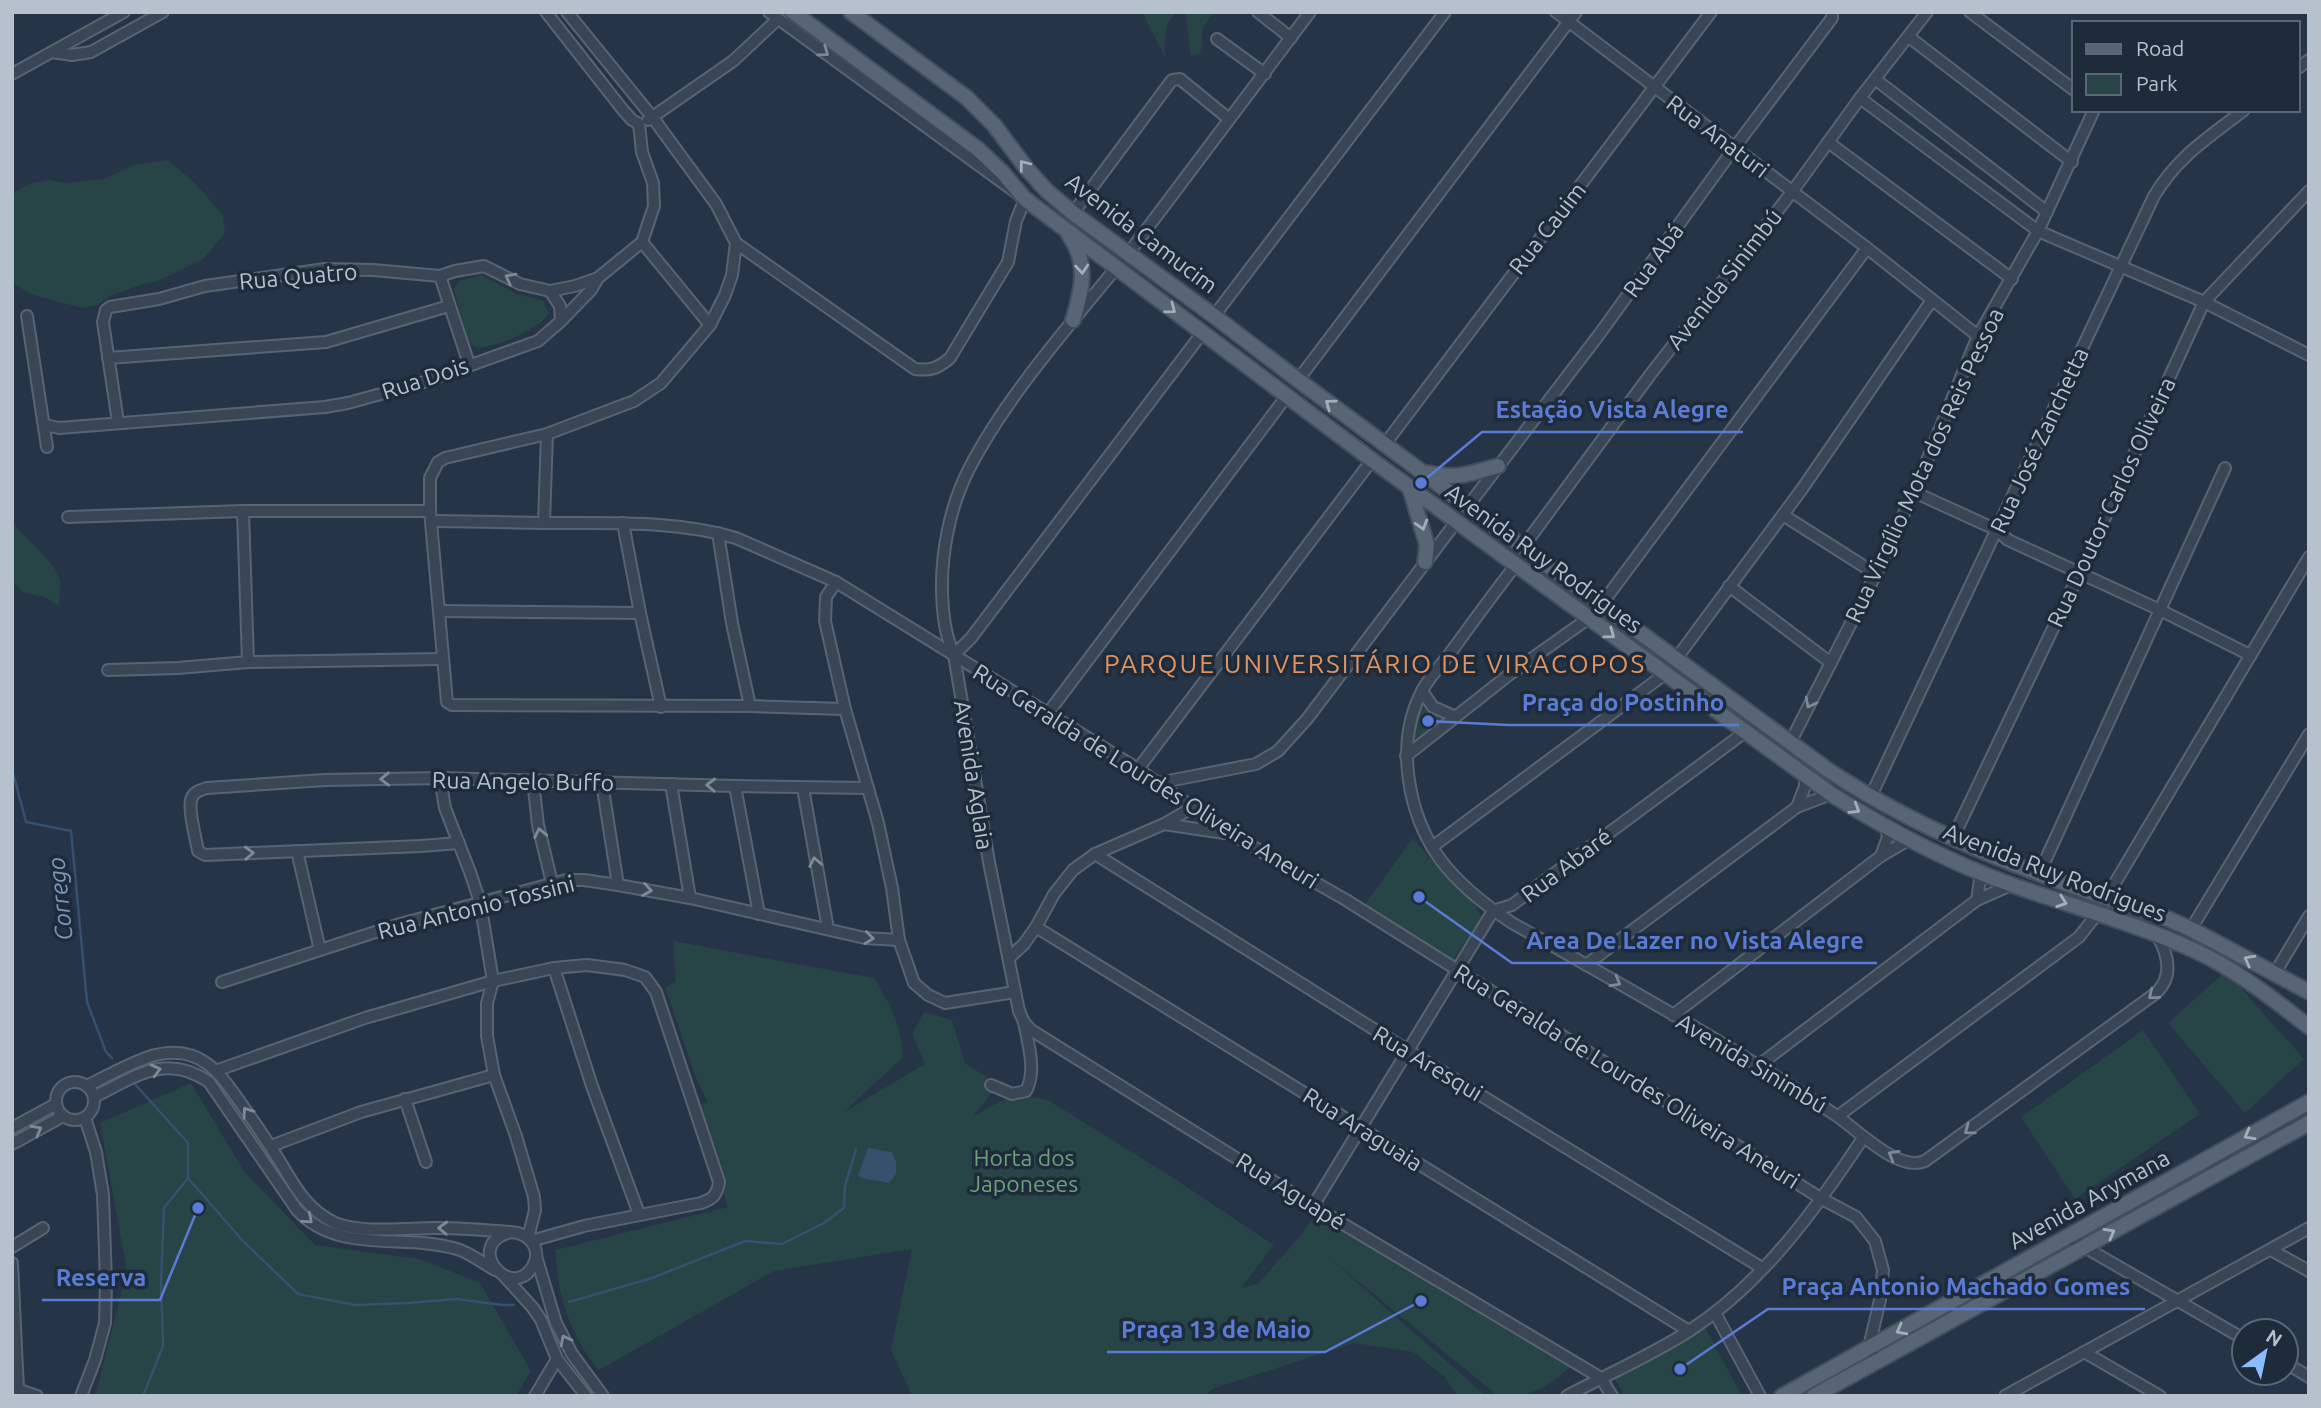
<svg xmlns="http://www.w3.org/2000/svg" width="2321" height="1408" font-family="Ubuntu,sans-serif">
<rect width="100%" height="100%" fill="#253446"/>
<!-- green -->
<g fill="#274447">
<path d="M1142 12H1177C1163 23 1165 40 1165 57Z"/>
<path d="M1183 12H1215C1194 34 1207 30 1200 53L1193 56 1190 54 1186 15Z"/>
<path d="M168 160 194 182 223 215 225 233 203 259 158 281 143 284 110 296 98 305 82 308 30 294 12 282V196L18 190 33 183 49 180 64 183 104 179 134 165Z"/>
<path d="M481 275 515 293 544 301 549 312C545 327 490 351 476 347 471 345 470 343 467 339L454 289 459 281Z"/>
<path d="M12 521C26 540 50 556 59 578 62 585 59 598 59 606L45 597 22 592 12 580Z"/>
<path d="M1424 705 1446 718 1429 732 1417 738 1412 735 1417 713Z"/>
<path d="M1413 838 1445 876 1474 903 1482 918 1450 964 1363 907Z"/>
<path d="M673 941 874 978C892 1008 900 1021 903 1057L844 1112 925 1064 912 1034 924 1012 952 1020 965 1063 999 1085 972 1117C1006 1099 1008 1091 1048 1100L1175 1179 1274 1245 1241 1288 1258 1284 1301 1235 1315 1214 1570 1367C1543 1390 1534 1396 1498 1396L1327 1256 1486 1396H1457L1445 1377 1413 1352 1354 1343 1212 1389 1205 1396H912L891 1350 912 1249 774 1271 599 1370C569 1335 558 1295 555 1250L728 1207 695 1104 708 1103 696 1078 665 988 676 981Z"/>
<path d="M2226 971 2304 1059 2245 1113 2168 1023Z"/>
<path d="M2143 1030 2200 1114 2075 1199 2021 1117Z"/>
<path d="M191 1083 244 1171 315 1245 420 1259 480 1283 531 1371 516 1396H95L127 1271 100 1123Z"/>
<path d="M1704 1326 1742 1396H1624L1614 1377C1645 1362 1677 1348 1704 1326Z"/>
</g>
<!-- water -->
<path fill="#37506e" d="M868 1148 892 1152 896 1162V1174L889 1183C878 1180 867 1181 858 1176Z"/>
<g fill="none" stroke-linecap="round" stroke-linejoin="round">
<!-- stream -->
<g stroke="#37506e" stroke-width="2.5">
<path d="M12 769 26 822 71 831 87 1002 106 1052 112 1058"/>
<path d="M133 1082 188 1143V1178L164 1208 161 1281 163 1346 143 1396"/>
<path d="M188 1178 242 1240 298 1294 355 1305 409 1303 456 1299 503 1305H514"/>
<path d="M569 1302 652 1278 745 1241 782 1244 824 1223 844 1208 845 1186 856 1149"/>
</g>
<defs>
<g id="minor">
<path d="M546 12 623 110 632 120 639 124"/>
<path d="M567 12 653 118 716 204 736 243 732 275 725 295 710 325 661 383 634 401 547 434 445 458 438 462 430 478V511L447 702 452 705 750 706 845 709"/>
<path d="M1258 12 1291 38"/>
<path d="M1556 12 1867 248 1978 336"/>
<path d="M1970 12 2074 90"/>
<path d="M1909 37 2072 162"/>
<path d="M1217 39 1265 74"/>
<path d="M52 52 72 55 91 52 163 12"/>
<path d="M2298 68 2309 60"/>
<path d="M12 74 124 12"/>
<path d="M1875 79 2047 212"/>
<path d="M1860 98 2038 231 2204 302 2309 355"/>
<path d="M648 120 733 61 778 19"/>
<path d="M1828 142 2012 279"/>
<path d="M1073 213 1172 80 1180 79 1229 119"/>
<path d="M642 242 710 325"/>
<path d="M736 243 915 369C931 371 938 368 950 358L1008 262 1016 221 1025 199 769 12"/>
<path d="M1128 254 1310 12"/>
<path d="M1116 268C1067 328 1004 400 969 469 950 506 941 552 942 593 943 616 945 634 954 655L989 862 1019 1011 1024 1022 1031 1030 1313 1206 1601 1378 1612 1396"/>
<path d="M440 276 469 364"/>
<path d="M550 291 560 306 561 321"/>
<path d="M27 316 47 447"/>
<path d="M1214 316 1445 12"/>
<path d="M108 358 326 342 449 306"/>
<path d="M1298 380 1576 12"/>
<path d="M118 422 103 322 106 310 110 307 159 299 205 286 325 269 373 270 440 276 455 271 484 266 520 284 550 291 575 286 598 278"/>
<path d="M45 425 59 428 325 407 348 403 421 383 538 341 561 321 591 290 598 278 642 242 654 206 653 183 642 152 639 124"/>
<path d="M1385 444 1711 12"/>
<path d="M1914 492 1997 530 2008 540 2160 610 2250 655"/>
<path d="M1468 506 1598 336 1735 147 1832 18V12"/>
<path d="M243 511 248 662"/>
<path d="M1783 515 1876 574"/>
<path d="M68 517 243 511H430"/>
<path d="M431 521C474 521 517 523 560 523 618 523 679 521 736 538L836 582 1138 769 1229 833 1346 900 1822 1199 1856 1217 1875 1241 1883 1270 1880 1300 1869 1347 1875 1362"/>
<path d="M544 523 547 434"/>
<path d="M623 523 640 613 661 707"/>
<path d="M718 533 732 623 750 706"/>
<path d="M1523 547 1650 375 1792 192 1860 98 1927 12"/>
<path d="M1515 566C1493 594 1472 623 1451 652 1442 664 1429 677 1422 691 1395 742 1407 813 1440 859 1459 885 1485 905 1512 923 1621 984 1730 1045 1834 1114 1856 1128 1898 1173 1925 1161L2156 993C2174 976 2168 954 2157 935"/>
<path d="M836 582 826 597 825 621 845 709 878 823 892 888 899 940 914 983 928 995 945 1003 1015 992"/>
<path d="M1729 586 1831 663"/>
<path d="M1601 605 1867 248"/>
<path d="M440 611 640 613"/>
<path d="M954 655 971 638 1203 332"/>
<path d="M1676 659 1802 489 1932 300"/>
<path d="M108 670 178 668 248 662 443 659"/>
<path d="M1422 691 1433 707 1456 717"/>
<path d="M1048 713 1286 397"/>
<path d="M1790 743 1876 574 1914 492 1978 336 2038 231 2094 110"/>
<path d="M1406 756 1510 674 1589 618"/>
<path d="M1138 769 1372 460"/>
<path d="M440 778 445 808 470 872 480 902 493 981 487 1003V1036L494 1075 516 1136 534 1197 535 1210 528 1238"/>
<path d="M533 781 538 825 552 883"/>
<path d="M602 783 618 885"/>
<path d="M1158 783 1256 764 1278 751 1307 719 1456 522"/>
<path d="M671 784 690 898"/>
<path d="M735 786 759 914"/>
<path d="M803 788 828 929"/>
<path d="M1870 798 2154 196C2178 156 2208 138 2244 110"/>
<path d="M1797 807 1805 786V776"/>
<path d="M1164 824 1224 833"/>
<path d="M1952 840 2079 574 2204 302 2309 191"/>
<path d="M459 843 421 846 205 855 198 851C196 839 187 807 192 797 195 791 201 790 207 788L325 780 440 778 735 786 868 788"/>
<path d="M1432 847 1665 674"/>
<path d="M297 851 320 950"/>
<path d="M1095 854 1407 1050 1762 1268"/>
<path d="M1881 856 1888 837 1886 828"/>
<path d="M2039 874 2225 468"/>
<path d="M2106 898 2309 557"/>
<path d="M1977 900 1981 873"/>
<path d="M1036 927 1689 1331"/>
<path d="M2191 929 2309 734"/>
<path d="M1010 957 1024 944 1036 927 1054 894 1073 870 1095 854 1164 824 1192 808"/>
<path d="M1586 965 1797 807 1831 794"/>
<path d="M554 968 592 1086 639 1214"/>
<path d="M2275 973 2309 916"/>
<path d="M222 982 400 924 566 880H584L618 885 690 898 865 938 899 940"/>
<path d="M1673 1015 1881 856 1910 839"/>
<path d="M1759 1065 1977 900 2011 885"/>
<path d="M218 1070 365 1018 493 981 554 968 587 965 625 970 645 977 656 992 719 1182C717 1195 713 1199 701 1203L584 1226 531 1241"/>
<circle cx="75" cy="1101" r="19"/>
<path d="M991 1085 1012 1094 1026 1091C1037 1070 1028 1044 1024 1022"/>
<path d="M87 1086C109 1075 131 1062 155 1055 204 1043 223 1078 247 1112 259 1129 271 1147 282 1165 296 1189 309 1211 335 1223 362 1234 407 1228 436 1228 461 1228 486 1230 511 1232 528 1233 543 1248 533 1266 512 1303 461 1245 511 1232"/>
<path d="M94 1097C135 1077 166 1052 209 1082L297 1210C338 1255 404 1233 457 1249 470 1253 483 1263 495 1270"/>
<path d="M405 1099 426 1162"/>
<path d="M1838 1116 2079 937 2097 914"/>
<path d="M12 1128 56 1104"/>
<path d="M12 1144 63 1116"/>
<path d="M271 1146 361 1112 494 1075"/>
<path d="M1313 1206 1493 911 1512 905 1745 732"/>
<path d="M2067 1237 2244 1339"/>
<path d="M12 1247 43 1228"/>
<path d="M2271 1250 2309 1271"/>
<path d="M536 1256 556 1323 572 1354 603 1396"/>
<path d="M12 1263 18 1389"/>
<path d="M504 1276 533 1308 541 1320 557 1359 586 1396"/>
<path d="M1715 1313 1760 1396"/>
<path d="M2084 1352 2160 1396"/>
<path d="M2286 1363 2309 1377"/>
<path d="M13 1388 37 1396"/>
<path d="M81 1396 95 1360 105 1323 106 1281 103 1195 96 1152 85 1118"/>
<path d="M535 1396 557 1359"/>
<path d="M1567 1396C1608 1374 1650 1356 1689 1331 1762 1284 1816 1209 1863 1138"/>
<path d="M2005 1396 2309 1228"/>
</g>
<g id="major">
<path d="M793 12 979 150 1003 173 1025 199 1372 460 1831 794C1888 830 1948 862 2012 885 2077 908 2146 926 2208 957 2244 976 2276 1001 2309 1027"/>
<path d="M851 12 967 98 994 125 1027 169 1047 191 1073 213 1214 316 1298 380 1523 547 1828 770C1932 839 2048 879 2166 918L2191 929 2309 992"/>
<path d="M1069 235C1089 263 1082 290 1073 320"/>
<path d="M1428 473C1455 480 1472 473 1498 466"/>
<path d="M1410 489 1427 545 1425 562"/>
<path d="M1782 1396 2309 1102"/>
<path d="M1814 1396 2309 1123"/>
</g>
</defs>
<!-- minor casing -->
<use href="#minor" stroke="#586472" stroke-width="14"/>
<!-- major casing -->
<use href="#major" stroke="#434f5e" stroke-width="18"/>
<!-- minor -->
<use href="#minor" stroke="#3a4655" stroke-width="10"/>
<!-- major -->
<use href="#major" stroke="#586575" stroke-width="14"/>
</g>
<!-- one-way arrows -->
<defs><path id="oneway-chevron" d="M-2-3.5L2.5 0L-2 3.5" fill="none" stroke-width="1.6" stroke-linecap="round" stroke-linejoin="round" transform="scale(1.75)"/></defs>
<g stroke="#7f8a98">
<use href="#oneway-chevron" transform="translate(824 52) rotate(36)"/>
<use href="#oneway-chevron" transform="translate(510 278) rotate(-152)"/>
<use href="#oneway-chevron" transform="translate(1810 703) rotate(117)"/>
<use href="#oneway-chevron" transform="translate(385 779) rotate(179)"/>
<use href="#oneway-chevron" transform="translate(711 785) rotate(-178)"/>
<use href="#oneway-chevron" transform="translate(540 833) rotate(-102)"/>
<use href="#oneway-chevron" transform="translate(249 853) rotate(-2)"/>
<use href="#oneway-chevron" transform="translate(815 862) rotate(-101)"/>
<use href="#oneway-chevron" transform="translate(647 890) rotate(10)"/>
<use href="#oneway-chevron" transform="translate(869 938) rotate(7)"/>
<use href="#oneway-chevron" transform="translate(1616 982) rotate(30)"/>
<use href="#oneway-chevron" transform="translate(2153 995) rotate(140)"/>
<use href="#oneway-chevron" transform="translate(156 1070) rotate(-14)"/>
<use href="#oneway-chevron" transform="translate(247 1112) rotate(-125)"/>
<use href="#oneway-chevron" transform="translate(37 1130) rotate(-29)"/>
<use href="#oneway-chevron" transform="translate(1969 1130) rotate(144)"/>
<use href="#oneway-chevron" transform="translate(1893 1155) rotate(-150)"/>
<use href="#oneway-chevron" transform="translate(308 1219) rotate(40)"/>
<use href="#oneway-chevron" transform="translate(443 1228) rotate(-178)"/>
<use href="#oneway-chevron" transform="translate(565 1340) rotate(-117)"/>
</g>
<g stroke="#a4afbc">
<use href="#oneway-chevron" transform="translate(1024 165) rotate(-128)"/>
<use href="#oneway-chevron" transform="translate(1082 269) rotate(85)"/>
<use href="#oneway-chevron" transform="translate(1171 309) rotate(37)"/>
<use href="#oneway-chevron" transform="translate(1330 404) rotate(-144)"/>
<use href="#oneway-chevron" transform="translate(1422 525) rotate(73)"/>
<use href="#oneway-chevron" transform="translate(1610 634) rotate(36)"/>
<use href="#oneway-chevron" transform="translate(1855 809) rotate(32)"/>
<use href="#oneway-chevron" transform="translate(2062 902) rotate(19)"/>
<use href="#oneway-chevron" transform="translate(2249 960) rotate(-152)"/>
<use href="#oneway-chevron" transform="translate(2249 1135) rotate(151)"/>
<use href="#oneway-chevron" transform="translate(2110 1233) rotate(-29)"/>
<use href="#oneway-chevron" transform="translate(1901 1330) rotate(152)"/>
</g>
<g text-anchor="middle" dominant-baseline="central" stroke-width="7" stroke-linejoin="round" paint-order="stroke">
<!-- street labels -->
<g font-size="23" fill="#b7c1ce" stroke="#1e2b3b">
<text transform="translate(1718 136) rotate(37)">Rua Anaturi</text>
<text transform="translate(1547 228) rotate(-52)">Rua Cauim</text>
<text transform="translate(1142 233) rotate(37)">Avenida Camucim</text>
<text transform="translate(1653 260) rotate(-54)">Rua Abá</text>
<text transform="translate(298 276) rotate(-5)">Rua Quatro</text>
<text transform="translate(1724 279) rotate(-52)">Avenida Sinimbú</text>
<text transform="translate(425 378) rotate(-18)">Rua Dois</text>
<text transform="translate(2039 440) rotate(-65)">Rua José Zanchetta</text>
<text transform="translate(1924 465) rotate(-65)">Rua Virgílio Mota dos Reis Pessoa</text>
<text transform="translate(2111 502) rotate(-65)">Rua Doutor Carlos Oliveira</text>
<text transform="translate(1544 558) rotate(36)">Avenida Ruy Rodrigues</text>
<text transform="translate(974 775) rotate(81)">Avenida Aglaia</text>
<text transform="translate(1146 776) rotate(32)">Rua Geralda de Lourdes Oliveira Aneuri</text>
<text transform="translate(523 781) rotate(1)">Rua Angelo Buffo</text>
<text transform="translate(1566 865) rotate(-37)">Rua Abaré</text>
<text transform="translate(2055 872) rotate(21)">Avenida Ruy Rodrigues</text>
<text transform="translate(476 907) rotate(-14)">Rua Antonio Tossini</text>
<text transform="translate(1428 1063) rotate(31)">Rua Aresqui</text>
<text transform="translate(1752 1063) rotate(31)">Avenida Sinimbú</text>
<text transform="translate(1627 1076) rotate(32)">Rua Geralda de Lourdes Oliveira Aneuri</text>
<text transform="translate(1363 1129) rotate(32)">Rua Araguaia</text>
<text transform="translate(1291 1191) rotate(32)">Rua Aguapé</text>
<text transform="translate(2089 1199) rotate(-29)">Avenida Arymana</text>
</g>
<!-- park labels -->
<g font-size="23" fill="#6ca177" stroke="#1e2b3b">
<text x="1024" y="1157">Horta dos<tspan x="1024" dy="26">Japoneses</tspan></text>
</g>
<!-- water labels -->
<g font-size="24" font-style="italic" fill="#7c98b8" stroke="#1e2b3b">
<text transform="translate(60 899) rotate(-96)">Corrego</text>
</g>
<!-- quarter labels -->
<g font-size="26" letter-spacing="2" fill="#e09360" stroke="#1e2b3b">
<text x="1375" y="663">PARQUE UNIVERSITÁRIO DE VIRACOPOS</text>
</g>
</g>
<!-- callouts -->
<path fill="none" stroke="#5b7cd4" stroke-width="2.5" d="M1421 483L1482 432H1743M1428 721L1508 725H1739M1419 897L1512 963H1877M198 1208L160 1300H42M1680 1369L1768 1309H2145M1421 1301L1325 1352H1107"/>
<g fill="#5b7cd4" stroke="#1e2b3b" stroke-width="2.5">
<circle cx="1421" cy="483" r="7"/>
<circle cx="1428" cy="721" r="7"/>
<circle cx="1419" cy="897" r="7"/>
<circle cx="198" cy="1208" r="7"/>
<circle cx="1680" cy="1369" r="7"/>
<circle cx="1421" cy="1301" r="7"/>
</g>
<g font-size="24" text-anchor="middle" font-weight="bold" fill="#5b7cd4" stroke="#1e2b3b" stroke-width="7" stroke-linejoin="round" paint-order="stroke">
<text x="1612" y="418">Estação Vista Alegre</text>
<text x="1623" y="711">Praça do Postinho</text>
<text x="1695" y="949">Area De Lazer no Vista Alegre</text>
<text x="101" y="1286">Reserva</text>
<text x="1956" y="1295">Praça Antonio Machado Gomes</text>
<text x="1216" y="1338">Praça 13 de Maio</text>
</g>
<!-- border -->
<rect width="2321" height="1408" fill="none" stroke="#b7c1ce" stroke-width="28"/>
<!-- legend -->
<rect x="2072" y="21" width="228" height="91" fill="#1e2b3b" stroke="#5b6776" stroke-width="2"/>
<rect x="2086" y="44" width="35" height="10" fill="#586575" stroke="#5b6776" stroke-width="2"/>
<text x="2136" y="56" font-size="21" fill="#b7c1ce">Road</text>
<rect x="2086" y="74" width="35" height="21" fill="#274447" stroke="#5b6776" stroke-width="2"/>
<text x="2136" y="91" font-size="21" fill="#b7c1ce">Park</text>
<!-- north arrow -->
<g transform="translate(2265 1352) rotate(33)"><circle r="33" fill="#1e2b3b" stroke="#5b6776" stroke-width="2"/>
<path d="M0-5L12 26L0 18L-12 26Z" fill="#8cbcff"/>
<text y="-10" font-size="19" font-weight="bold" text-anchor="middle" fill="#b7c1ce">N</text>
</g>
</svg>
